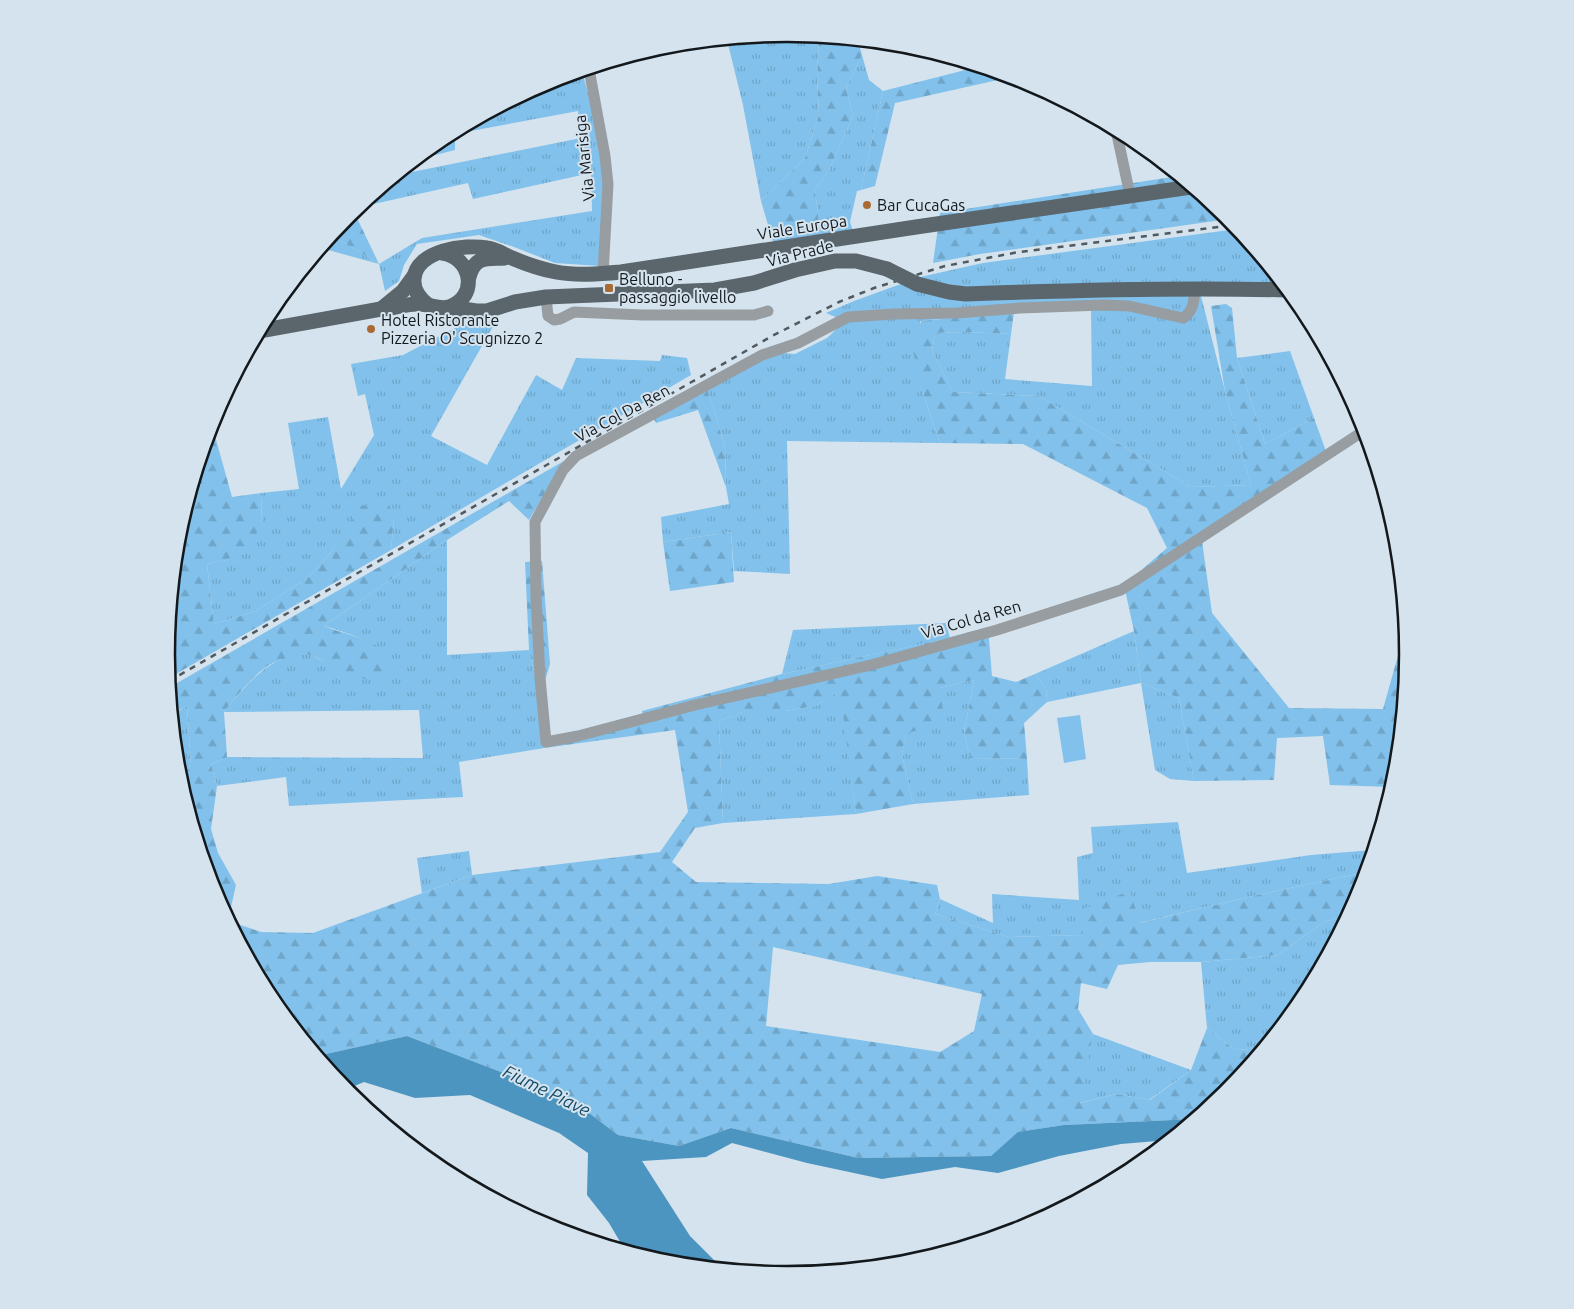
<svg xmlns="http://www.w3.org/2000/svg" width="1574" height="1309" font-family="Ubuntu,sans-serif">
<defs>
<pattern id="grass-tufts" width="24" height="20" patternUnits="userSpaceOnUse" patternTransform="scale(1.25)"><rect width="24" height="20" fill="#81c1eb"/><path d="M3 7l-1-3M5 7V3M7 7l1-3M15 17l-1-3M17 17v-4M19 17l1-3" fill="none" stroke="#6fa5c9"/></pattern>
<pattern id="forest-firs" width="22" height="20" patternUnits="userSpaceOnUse" patternTransform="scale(1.25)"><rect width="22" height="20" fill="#81c1eb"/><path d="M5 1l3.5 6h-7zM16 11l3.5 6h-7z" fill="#6fa5c9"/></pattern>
</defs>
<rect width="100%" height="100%" fill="#d4e3ed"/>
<!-- grass -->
<g fill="url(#grass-tufts)">
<path d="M787 34 819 37 817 77 819 115 805 158 761 201 743 105 727 40Z"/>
<path d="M862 55 869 80 883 91 861 190 857 191 850 222 854 234 821 238 815 190 829 170 853 116 846 88Z"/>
<path d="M582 71 598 131 606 188 600 266 555 263 514 247 479 235 417 244 404 265 399 281 385 291 379 264 321 248 332 235 379 264 422 238 592 211 591 173 473 199 468 183 360 207 397 175 581 138 578 111 455 134V150L416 160 442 138 550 81Z"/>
<path d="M1237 229 1283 285 1198 284 1225 391 1251 485 1191 487 1039 396 953 392 932 351 935 333 963 332 1011 334 1005 379 1092 386 1091 310 1014 312 920 321 921 388 940 443 787 441 790 574 734 571 731 532 663 542 661 517 729 504 726 487 725 447 705 381 759 351 795 354 827 338 845 321 826 313 854 301 920 277 983 263Z"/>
<path d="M496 321 431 436 487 465 536 375 562 390 576 358 660 361 662 355 687 358 691 375 391 550 394 518 346 530 331 552 310 576 256 611 214 624 207 564 227 560 262 525 261 493 299 489 288 423 328 417 341 489 374 435 365 394 358 396 351 364 403 355 461 325Z"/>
<path d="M1290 351 1314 418 1265 444 1237 358Z"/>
<path d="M447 540V655L529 650 540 698 544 748 459 762 463 797 289 806 286 777 217 786 211 764 227 757 423 758 419 710 224 712C244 687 273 650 310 655 316 656 321 662 328 662 346 662 367 657 385 655 369 638 346 633 324 626Z"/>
<path d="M946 623 950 638 782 674 793 630Z"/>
<path d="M1134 631 1141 683 1179 698 1194 781 1170 779 1155 770 1141 683 1047 702 1046 688 1035 674Z"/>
<path d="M974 680 964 732 970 758 1027 759 1029 795 913 804 902 754 906 733 940 688Z"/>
<path d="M841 690 856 814 723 823 719 721 745 711H785L815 706Z"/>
<path d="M187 706 191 765 179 778 172 714Z"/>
<path d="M1178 822 1187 873 1311 855 1373 850 1366 872 1248 897 1139 923 1130 892 1081 935 1009 937 935 914 940 899 993 923 992 894 1079 900 1077 857 1093 853 1091 827Z"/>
<path d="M469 851 472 875 422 893 417 858Z"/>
<path d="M1348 915 1303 1000 1264 1048 1235 1050 1207 1028 1201 962 1278 955 1324 922Z"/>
<path d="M1093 1034 1191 1070 1149 1100 1116 1094 1079 1103Z"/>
</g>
<!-- forest -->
<g fill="url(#forest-firs)" fill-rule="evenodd">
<path d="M819 37 858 41 862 55 846 88 853 116 829 170 815 190 821 238 774 245 761 201 805 158 819 115 817 77Z"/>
<path d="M977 67 1011 77 895 103 875 186 861 190 883 91Z"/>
<path d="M1178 176 1229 219 980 254 933 263 940 213Z"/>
<path d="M362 204 356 216 379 264 332 235 348 215Z"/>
<path d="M1226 304 1232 308 1237 358 1265 444 1314 418 1327 454 1202 541 1212 613 1289 708 1383 709 1401 645 1406 637 1408 655 1396 776 1392 787 1330 785 1323 736 1277 738 1274 780 1194 781 1179 698 1141 683 1134 631 1124 585 1167 548 1147 508 1023 444 940 443 921 388 913 350 921 321 1014 312 1011 334 963 332 935 333 932 351 953 392 1039 396 1191 487 1251 485 1225 391 1211 306Z"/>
<path d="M705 381 725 447 726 487 698 410 656 423 650 411Z"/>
<path d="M213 429 232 497 261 493 262 525 251 542 227 560 207 564 214 624 256 611 310 576 331 552 361 506 388 502 394 518 391 550 169 678 167 650 173 645 170 618 178 533 210 430Z"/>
<path d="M564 461 529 520 509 501 447 540 324 626C339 633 378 639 385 655 387 659 386 667 387 671 365 691 342 670 321 660 318 658 314 656 310 655 299 654 283 659 273 663 256 671 235 698 224 712L227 757 211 764 217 786 211 829 218 853 236 885 228 920 213 892 179 778 191 765 187 706 172 713 170 687Z"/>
<path d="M731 532 734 582 670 591 663 542Z"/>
<path d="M542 561 550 664 540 698 529 650 525 562Z"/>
<path d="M988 627 992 676 1016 682 1035 674 1046 688 1047 702 1024 723 1027 759 970 758 964 732 974 680 940 688 943 711 932 725 906 734 902 754 913 804 856 814 840 691 815 706 785 711H745L719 721 723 823 695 828 672 862 696 882 829 884 877 876 937 885 940 899 935 914 1009 937 1081 935 1083 909 1130 891 1140 923 1248 897 1366 872 1360 892 1348 915 1324 922 1278 955 1201 962H1150L1118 965 1107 989 1081 983 1078 1009 1093 1034 1080 1103 1116 1094 1150 1100 1191 1070 1207 1028 1235 1050 1264 1048 1226 1094 1195 1119 1064 1125 1019 1132 991 1156 858 1158 731 1128 679 1146 618 1135 589 1113 519 1079 407 1036 317 1056 271 999 229 921 261 932 313 933 472 875 660 852 688 812 675 730 544 748V741L643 720 642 711 782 674 940 640ZM773 947 982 994 974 1031 940 1052 766 1026Z"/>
</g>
<!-- park -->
<path fill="#81c1eb" d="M1080 715 1086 759 1064 763 1057 718Z"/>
<!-- water -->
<path fill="#4d95c1" d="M407 1036 519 1079 589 1113 618 1135 679 1146 731 1128 858 1158 991 1156 1018 1132 1064 1125 1195 1119 1169 1140 1121 1144 1059 1156 998 1173 955 1167 882 1179 807 1163 732 1143 706 1157 642 1161 690 1236 723 1269 666 1263 632 1253 622 1245 609 1223 587 1195 588 1153 559 1133 470 1095 415 1098 364 1082 345 1090 317 1056Z"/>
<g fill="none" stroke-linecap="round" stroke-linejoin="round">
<!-- minor -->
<g stroke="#979da1" stroke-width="11">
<path d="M589 69 605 156 608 184 603 274"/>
<path d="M1116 130 1130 195"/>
<path d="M1195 288C1194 300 1194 311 1183 318L1129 306 1103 305 1020 308 957 313 894 314 848 317 798 343 762 355 576 456 563 470 535 522 536 596 540 678 546 742 578 736 695 705 871 665 997 630 1121 590 1365 430"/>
<path d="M546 297 548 316 554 320 560 319 574 312 643 315H754L768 311"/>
<path d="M448 307V319L458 321"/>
</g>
<!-- major -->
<g stroke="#5a656c" stroke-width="15">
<path d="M469 277C475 255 487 259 505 258"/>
<path d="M917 284 949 292 966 294C1073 290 1180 287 1287 290"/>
<path d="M428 305C419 298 413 290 414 279 416 250 465 244 487 248 497 249 504 255 512 258 526 264 541 269 556 272 577 276 600 274 621 272L916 227 1191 187"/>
<path d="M450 307 476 311H487L515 302 546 297 715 290 754 283 795 270 835 261H856L887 269"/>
<path d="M381 309 403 291 414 276"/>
<path d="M259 331 381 309C395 309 407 303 419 304 430 304 439 310 449 307 479 297 472 257 442 253"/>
</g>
<!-- rail -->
<path stroke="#51595f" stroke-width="2.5" stroke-dasharray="6 6" stroke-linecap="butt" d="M169 681 772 336 839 302 874 288 945 266 1019 252 1234 225"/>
<!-- major-bridge -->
<path stroke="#5a656c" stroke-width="15" d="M887 269 917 284"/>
</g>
<!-- markers -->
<g fill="#aa6a34" stroke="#d4e3ed" stroke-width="2">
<circle cx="867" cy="205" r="5"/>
<rect x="604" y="283" width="10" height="10" rx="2.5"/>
<circle cx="371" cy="329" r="5"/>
</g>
<g text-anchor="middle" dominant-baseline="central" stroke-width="4" stroke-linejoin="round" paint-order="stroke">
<!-- street labels -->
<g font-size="16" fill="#13181c" stroke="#d4e3ed">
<text transform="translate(584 158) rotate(-96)">Via Marisiga</text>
<text transform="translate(802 227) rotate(-9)">Viale Europa</text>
<text transform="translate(800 253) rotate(-14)">Via Prade</text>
<text transform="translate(622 413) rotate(-28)">Via Col Da Ren</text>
<text transform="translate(971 619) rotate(-16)">Via Col da Ren</text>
</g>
<!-- poi labels -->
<g font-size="16" fill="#13181c" stroke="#d4e3ed" text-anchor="start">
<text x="877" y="205">Bar CucaGas</text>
<text x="619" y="279">Belluno -<tspan x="619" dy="18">passaggio livello</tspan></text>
<text x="381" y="320">Hotel Ristorante<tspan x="381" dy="18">Pizzeria O' Scugnizzo 2</tspan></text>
</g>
<!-- water labels -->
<g font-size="18" font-style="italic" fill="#124a69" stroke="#d4e3ed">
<text transform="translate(547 1090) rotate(26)">Fiume Piave</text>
</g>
</g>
<!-- crop -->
<path d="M0 0H1574V1309H0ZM175 654a612 612 0 1 1 1224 0a612 612 0 1 1-1224 0Z" fill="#d4e3ed" fill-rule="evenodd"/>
<path fill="none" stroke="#13181c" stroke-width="2.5" d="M175 654a612 612 0 1 1 1224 0a612 612 0 1 1-1224 0Z"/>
</svg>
